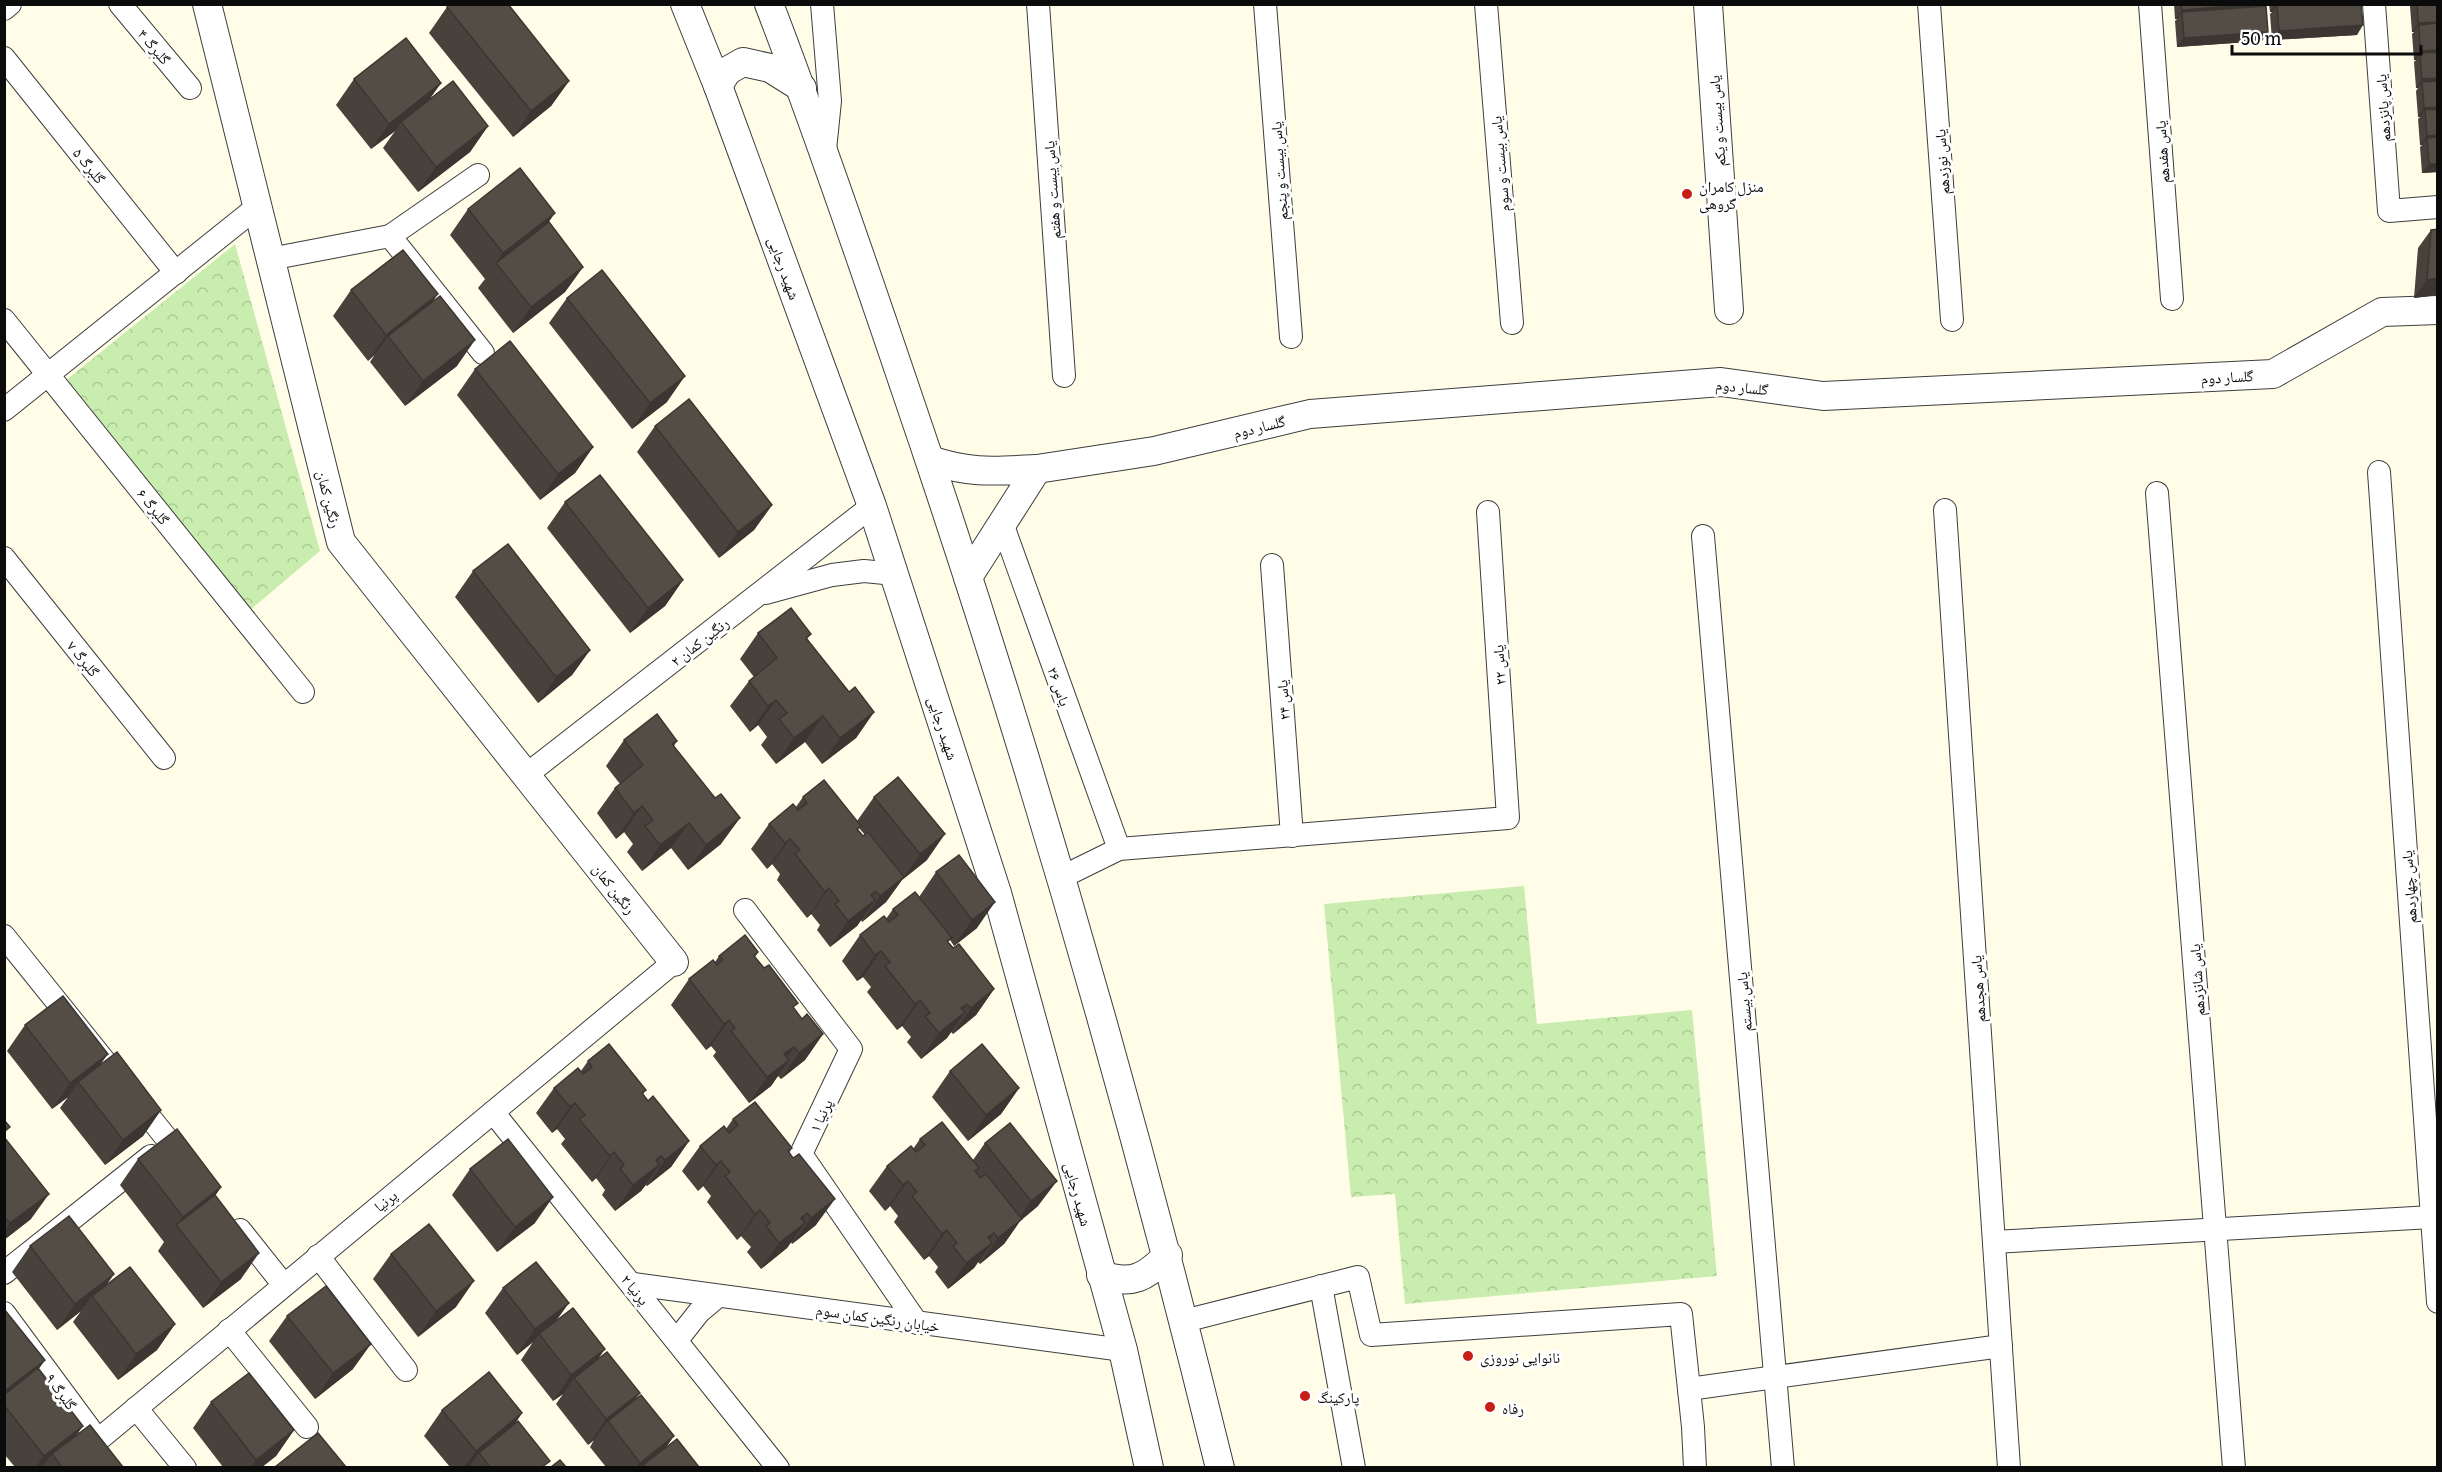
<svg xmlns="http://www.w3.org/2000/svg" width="2442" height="1472" font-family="Literata,'Noto Naskh Arabic',serif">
<defs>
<pattern id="park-crowns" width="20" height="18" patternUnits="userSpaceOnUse" patternTransform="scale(1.5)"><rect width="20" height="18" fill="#c9edae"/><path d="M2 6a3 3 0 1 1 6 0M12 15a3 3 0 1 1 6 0" fill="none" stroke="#abca94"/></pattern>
</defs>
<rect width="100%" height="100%" fill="#fffde8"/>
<!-- park -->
<g fill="url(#park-crowns)">
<path d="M235 244 320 551 250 610 65 381Z"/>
<path d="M1524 886 1537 1024 1692 1010 1717 1276 1405 1304 1395 1194 1351 1197 1324 904Z"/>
</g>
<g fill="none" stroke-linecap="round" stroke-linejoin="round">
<defs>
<g id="minor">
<path d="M120 4 190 88"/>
<path d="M822 4 830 101 825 150"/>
<path d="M1038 4 1064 376"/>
<path d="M1265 4 1291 337"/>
<path d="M1486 4 1512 323"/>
<path d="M1929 4 1952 320"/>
<path d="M2150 4 2172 299"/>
<path d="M2374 4 2389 211 2438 207"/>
<path d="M4 9 10 4"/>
<path d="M4 58 176 273"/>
<path d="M390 236 478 175"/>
<path d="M270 259 390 236 483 353"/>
<path d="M4 320 303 692"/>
<path d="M4 410 257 207"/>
<path d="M2379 472 2438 1302"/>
<path d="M2157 493 2234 1468"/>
<path d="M1945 510 2009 1468"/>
<path d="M1002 523 1119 849"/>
<path d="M1703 536 1783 1468"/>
<path d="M4 558 164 758"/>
<path d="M1272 565 1292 836"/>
<path d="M766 593 832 575 864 571 895 574"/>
<path d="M526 775 872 506"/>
<path d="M1062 877 1119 849 1508 818 1488 512"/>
<path d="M745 910 851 1049 801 1154 917 1323"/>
<path d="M4 936 184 1160"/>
<path d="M493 1112 778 1468"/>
<path d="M240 1230 283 1284"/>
<path d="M1994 1242 2432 1217"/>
<path d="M318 1256 406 1370"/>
<path d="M4 1273 151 1156"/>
<path d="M633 1284 1123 1350"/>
<path d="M1321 1286 1354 1468"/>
<path d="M4 1313 98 1440 674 962"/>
<path d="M1184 1321 1358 1277 1371 1335 1681 1314 1693 1427 1695 1468"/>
<path d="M229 1330 307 1427"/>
<path d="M677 1340 699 1312 718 1296"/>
<path d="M1689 1389 2001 1346"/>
<path d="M136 1408 185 1468"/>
</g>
<g id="tertiary">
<path d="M207 4 341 542 674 962"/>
<path d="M685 4 718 86 872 506 997 893 1123 1350 1149 1468"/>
<path d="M769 4C817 129 860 255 903 382 1025 738 1130 1101 1220 1468"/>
<path d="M1708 4 1729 310"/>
<path d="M718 86 727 71 743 62 770 68 802 88"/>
<path d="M930 460C971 474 995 471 1037 469L968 577"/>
<path d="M1037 469 1154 451 1310 414 1721 382 1823 396 2273 374 2382 312 2438 310"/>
<path d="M1101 1275C1132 1286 1146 1277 1168 1255"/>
</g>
</defs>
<!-- minor casing -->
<use href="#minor" stroke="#3e3e3e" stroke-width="24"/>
<!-- tertiary casing -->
<use href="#tertiary" stroke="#3e3e3e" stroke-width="30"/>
<!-- minor -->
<use href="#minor" stroke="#fff" stroke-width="22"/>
<!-- tertiary -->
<use href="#tertiary" stroke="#fff" stroke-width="28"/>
</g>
<!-- wall -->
<g fill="#48423c" fill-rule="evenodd">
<path d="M2174 4H2265V6L2262 41 2177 47 2175 21 2177 19H2175Z"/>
<path d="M2269 4H2361L2357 35 2272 40 2270 14 2272 12H2270Z"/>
<path d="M2411 4H2438V172L2422 173 2420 147 2422 145H2420L2418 119 2420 117H2418L2416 91 2418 88H2416L2414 62 2416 60H2414L2412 34 2414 32H2412L2410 6Z"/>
<path d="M447 7 569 81 551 106 513 137 429 33Z"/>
<path d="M354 79 441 83 429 100 488 126 470 152 418 192 383 148 395 131 371 149 336 105Z"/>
<path d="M468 209 548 223 583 267 565 292 513 333 478 288 485 279 450 235Z"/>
<path d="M2438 229V295L2414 298 2418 248 2431 230Z"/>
<path d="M351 290 433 302 457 366 405 406 370 362 375 354 368 361 333 316Z"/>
<path d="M567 298 667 402 632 429 549 323Z"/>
<path d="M475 369 593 447 575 473 540 500 457 395Z"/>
<path d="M655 426 772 505 754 530 719 558 637 452Z"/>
<path d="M565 502 683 580 665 606 630 633 547 528Z"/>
<path d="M473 571 590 650 572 675 538 703 455 597Z"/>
<path d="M758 633 811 634 807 639 849 692 874 712 856 738 822 764 805 742 776 764 761 745 767 737 758 725 750 732 730 706 749 681 754 677 740 659Z"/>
<path d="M624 740 677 741 674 746 721 844 688 870 671 848 642 871 627 852 633 844 624 832 616 839 597 813 615 788 620 784 606 766Z"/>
<path d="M803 797 857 821 874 797 927 860 902 880 886 902 862 922 861 920 857 926 830 947 817 930 820 925 811 914 807 918 777 880 780 874 772 864 767 869 751 849 769 824 796 807ZM859 828 865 835 863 836 858 830Z"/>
<path d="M959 855 977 928 954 946 950 940 948 942 994 989 976 1015 953 1034 951 1032 947 1038 921 1059 907 1042 911 1037 902 1026 897 1030 867 992 871 987 863 977 857 981 842 961 860 935 886 919 893 909 919 897 936 872Z"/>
<path d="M758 952 755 957 802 1019 823 1034 805 1060 781 1079 778 1076 771 1086 749 1103 713 1056 716 1052 711 1046 706 1050 671 1005 689 979 715 962 719 956Z"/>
<path d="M25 1025 101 1064 161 1110 143 1136 105 1165 60 1108 68 1097 52 1109 7 1051Z"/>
<path d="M588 1061 646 1090 643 1094 648 1101 689 1141 671 1167 647 1186 646 1185 641 1191 615 1211 602 1195 605 1190 596 1178 592 1182 561 1144 565 1139 557 1129 552 1133 536 1113 554 1088 581 1071Z"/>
<path d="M950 1071 1019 1088 1001 1114 968 1141 932 1097Z"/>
<path d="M733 1119 789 1152 816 1225 792 1244 791 1242 787 1248 761 1269 747 1252 751 1247 741 1236 737 1240 707 1202 711 1196 703 1186 698 1191 682 1171 700 1146 726 1129Z"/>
<path d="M4 1137 31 1219 4 1240Z"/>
<path d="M920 1139 973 1160 985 1143 1038 1206 1020 1221 1004 1244 980 1264 978 1262 974 1268 948 1289 935 1272 938 1267 929 1256 924 1260 894 1222 898 1216 890 1206 885 1211 869 1191 887 1166 913 1149Z"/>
<path d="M138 1159 221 1187 215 1196 241 1279 203 1308 158 1251 164 1242 120 1185Z"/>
<path d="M470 1169 535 1223 497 1252 452 1195Z"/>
<path d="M30 1246 114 1274 106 1285 175 1324 157 1350 118 1380 73 1322 81 1311 57 1330 12 1272Z"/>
<path d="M391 1254 456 1307 418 1337 373 1279Z"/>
<path d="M503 1288 556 1321 597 1359 635 1400 666 1447 699 1467H606L590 1447 594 1440 588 1445 556 1404 563 1394 553 1401 521 1360 533 1342 517 1355 485 1313Z"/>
<path d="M4 1309 45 1360 38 1369 83 1426 76 1435 123 1467H15L4 1454Z"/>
<path d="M287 1316 353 1369 315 1399 269 1341Z"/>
<path d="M211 1402 294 1430 276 1456 262 1467H223L193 1428Z"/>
<path d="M442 1410 522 1413 514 1425 545 1467H450L424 1436Z"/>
</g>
<!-- shaded-wall -->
<g fill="#3b3631">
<path d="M2256 4H2265L2260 13 2182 12 2177 19H2175L2182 10Z"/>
<path d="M2275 4H2356L2277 5 2272 12H2270Z"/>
<path d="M2438 22V30L2419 25 2414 32H2412L2418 23Z"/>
<path d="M2363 25 2357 35 2272 40 2279 31Z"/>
<path d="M2268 32 2262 41 2177 47 2184 38Z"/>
<path d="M2438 50V59L2420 53 2416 60H2414L2420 51Z"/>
<path d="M2438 78V87L2422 82 2418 88H2416L2422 79Z"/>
<path d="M569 81 551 106 513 137 531 111Z"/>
<path d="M441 83 423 108 401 122 395 131 371 149 389 124Z"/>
<path d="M2438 107V116L2425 110 2420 117H2418L2424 108Z"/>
<path d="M488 126 470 152 418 192 436 167Z"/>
<path d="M2438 135V144L2427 138 2422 145H2420L2427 136Z"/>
<path d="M2429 164H2438V172L2422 173Z"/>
<path d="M555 213 537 239 496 263 485 279 503 253Z"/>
<path d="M583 267 565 292 513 333 531 307Z"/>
<path d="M2438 278V295L2414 298 2427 280Z"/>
<path d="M438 294 420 320 388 336 375 354 368 361 386 335Z"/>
<path d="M475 340 457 366 405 406 423 381Z"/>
<path d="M685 376 667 402 632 429 650 403Z"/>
<path d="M593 447 575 473 540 500 558 474Z"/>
<path d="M772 505 754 530 719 558 738 532Z"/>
<path d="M683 580 665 606 630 633 648 608Z"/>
<path d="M590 650 572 675 538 703 556 677Z"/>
<path d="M776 700 758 725 750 732 768 706Z"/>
<path d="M874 712 856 738 822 764 840 738Z"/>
<path d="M823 716 805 742 776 764 794 738Z"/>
<path d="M642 806 624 832 616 839 634 813Z"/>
<path d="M740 818 721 844 688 870 706 845Z"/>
<path d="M689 823 671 848 642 871 660 845Z"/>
<path d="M945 834 927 860 902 880 920 854Z"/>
<path d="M790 839 772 864 767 869 785 843Z"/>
<path d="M904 877 886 902 862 922 880 896Z"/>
<path d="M829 888 811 914 807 918 825 892Z"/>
<path d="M876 891 864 909 875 900 857 926 830 947 848 921 871 895Z"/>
<path d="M995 902 977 928 954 946 972 920Z"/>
<path d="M881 951 863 977 857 981 875 955Z"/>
<path d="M994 989 976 1015 953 1034 971 1008Z"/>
<path d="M920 1000 902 1026 897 1030 915 1004Z"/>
<path d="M967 1004 955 1021 965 1012 947 1038 921 1059 939 1033 961 1008Z"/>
<path d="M729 1020 711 1046 706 1050 724 1024Z"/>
<path d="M823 1034 805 1060 781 1079 799 1053Z"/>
<path d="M794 1047 779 1068 789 1060 771 1086 749 1103 784 1054Z"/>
<path d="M108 1054 90 1079 78 1082 68 1097 52 1109 70 1083Z"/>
<path d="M1019 1088 1001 1114 968 1141 986 1115Z"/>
<path d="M575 1103 557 1129 552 1133 570 1107Z"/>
<path d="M161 1110 143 1136 105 1165 123 1140Z"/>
<path d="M689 1141 671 1167 647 1186 665 1160Z"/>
<path d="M614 1152 596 1178 592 1182 610 1156Z"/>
<path d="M661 1156 649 1173 659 1165 641 1191 615 1211 633 1185 656 1160Z"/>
<path d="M721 1161 703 1186 698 1191 716 1165Z"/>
<path d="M908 1181 890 1206 885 1211 903 1185Z"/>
<path d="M1057 1181 1038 1206 1020 1221 1004 1244 980 1264 998 1238 1015 1224 1031 1201Z"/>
<path d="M221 1187 203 1213 177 1226 183 1217Z"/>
<path d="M49 1194 31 1219 4 1240V1232L10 1223Z"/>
<path d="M553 1197 535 1223 497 1252 515 1227Z"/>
<path d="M835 1199 816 1225 792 1244 811 1218Z"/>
<path d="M760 1210 741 1236 737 1240 755 1214Z"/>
<path d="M807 1213 794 1232 805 1223 787 1248 761 1269 779 1243 801 1218Z"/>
<path d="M947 1230 929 1256 924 1260 942 1234Z"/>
<path d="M994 1233 981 1251 992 1243 974 1268 948 1289 966 1263 988 1237Z"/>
<path d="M259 1253 241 1279 203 1308 221 1282Z"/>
<path d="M114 1274 96 1300 92 1296 81 1311 57 1330 75 1304Z"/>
<path d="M474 1281 456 1307 418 1337 436 1311Z"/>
<path d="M569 1303 551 1328 539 1334 533 1342 517 1355 535 1329Z"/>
<path d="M175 1324 157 1350 118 1380 136 1354Z"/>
<path d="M371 1344 353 1369 315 1399 333 1373Z"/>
<path d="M605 1349 587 1375 574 1378 563 1394 553 1401 571 1375Z"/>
<path d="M45 1360 27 1386 4 1403V1392L6 1390Z"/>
<path d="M640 1393 621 1419 608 1421 594 1440 588 1445 606 1419Z"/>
<path d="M522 1413 504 1439 479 1453 469 1467H464L476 1451Z"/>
<path d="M83 1426 64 1452 52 1454 42 1467H36L44 1456Z"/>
<path d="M294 1430 276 1456 262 1467H251L256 1460Z"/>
<path d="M674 1436 656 1462 643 1465 641 1467H636L640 1463Z"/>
</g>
<!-- building -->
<g fill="#544d46" stroke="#3b3631" stroke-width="1.5">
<path d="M450 4H508L569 81 531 111 447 7Z"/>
<path d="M2181 4H2256L2182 10Z"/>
<path d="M2284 4H2361L2363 25 2279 31 2277 5Z"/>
<path d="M2417 4H2438V22L2418 23Z"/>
<path d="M2266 6 2268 32 2184 38 2182 12Z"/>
<path d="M2438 23V50L2420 51 2419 25Z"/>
<path d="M406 38 441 83 389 124 354 79Z"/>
<path d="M2438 52V78L2422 79 2420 53Z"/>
<path d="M453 81 488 126 436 167 401 122Z"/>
<path d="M2438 81V107L2424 108 2422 82Z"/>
<path d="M2438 109V135L2427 136 2425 110Z"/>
<path d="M2438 137V164H2429L2427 138Z"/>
<path d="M520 168 555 213 503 253 468 209Z"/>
<path d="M549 222 583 267 531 307 496 263Z"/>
<path d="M2438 229V278L2427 280 2431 230Z"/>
<path d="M403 250 438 294 386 335 351 290Z"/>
<path d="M602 270 685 376 650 403 567 298Z"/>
<path d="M440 296 475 340 423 381 388 336Z"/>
<path d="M510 341 593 447 558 474 475 369Z"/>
<path d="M689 399 772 505 738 532 655 426Z"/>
<path d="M600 475 683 580 648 608 565 502Z"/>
<path d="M508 544 590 650 556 677 473 571Z"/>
<path d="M791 608 811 634 806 638 849 692 855 687 874 712 840 738 823 716 794 738 779 719 787 713 776 700 768 706 749 681 777 658 758 633Z"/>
<path d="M657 714 677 741 672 744 715 798 721 794 740 818 706 845 689 823 660 845 645 826 653 820 642 806 634 813 615 788 643 765 624 740Z"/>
<path d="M898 777 945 834 920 854 874 797Z"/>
<path d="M824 780 861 826 857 829 863 836 868 832 904 877 880 896 876 891 871 895 875 900 848 921 835 904 839 901 829 888 825 892 795 854 800 850 790 839 785 843 769 824 793 804 798 810 807 803 803 797Z"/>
<path d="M959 855 995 902 972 920 936 872Z"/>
<path d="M915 892 952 938 947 941 953 948 959 944 994 989 971 1008 967 1004 961 1008 965 1012 939 1033 925 1016 930 1013 920 1000 915 1004 885 966 890 962 881 951 875 955 860 935 884 916 889 922 898 915 893 909Z"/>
<path d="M745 935 758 952 754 956 764 968 769 965 798 1003 793 1007 802 1019 807 1014 823 1034 799 1053 794 1047 784 1054 789 1060 767 1077 731 1031 735 1028 729 1020 724 1024 689 979 713 960 717 965 723 960 719 956Z"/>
<path d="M63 996 108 1054 70 1083 25 1025Z"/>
<path d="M609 1044 646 1090 642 1093 648 1101 653 1096 689 1141 665 1160 661 1156 656 1160 659 1165 633 1185 620 1169 624 1165 614 1152 610 1156 579 1119 585 1115 575 1103 570 1107 554 1088 578 1068 583 1074 592 1067 588 1061Z"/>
<path d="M982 1044 1019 1088 986 1115 950 1071Z"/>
<path d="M117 1052 161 1110 123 1140 78 1082Z"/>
<path d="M755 1102 792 1148 788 1151 793 1158 799 1154 835 1199 811 1218 807 1213 801 1218 805 1223 779 1243 766 1226 770 1223 760 1210 755 1214 725 1176 730 1172 721 1161 716 1165 700 1146 724 1126 729 1133 738 1125 733 1119Z"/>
<path d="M4 1120 10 1127 4 1132Z"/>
<path d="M942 1122 979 1168 975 1171 980 1178 986 1174 1022 1219 998 1238 994 1233 988 1237 992 1243 966 1263 953 1246 957 1243 947 1230 942 1234 912 1196 917 1192 908 1181 903 1185 887 1166 911 1146 916 1152 925 1145 920 1139Z"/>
<path d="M1010 1123 1057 1181 1031 1201 985 1143Z"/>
<path d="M177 1129 221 1187 183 1217 138 1159Z"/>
<path d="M4 1137 49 1194 10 1223 4 1216Z"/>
<path d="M508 1139 553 1197 515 1227 470 1169Z"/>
<path d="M215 1195 259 1253 221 1282 176 1225Z"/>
<path d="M69 1216 114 1274 75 1304 30 1246Z"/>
<path d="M429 1224 474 1281 436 1311 391 1254Z"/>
<path d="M536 1262 569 1303 535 1329 503 1288Z"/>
<path d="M130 1267 175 1324 136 1354 92 1296Z"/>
<path d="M326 1286 371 1344 333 1373 287 1316Z"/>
<path d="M573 1308 605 1349 571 1375 539 1334Z"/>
<path d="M4 1309 45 1360 6 1390 4 1388Z"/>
<path d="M607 1352 640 1393 606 1419 574 1378Z"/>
<path d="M38 1368 83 1426 44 1456 4 1405V1395Z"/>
<path d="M489 1372 522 1413 476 1451 442 1410Z"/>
<path d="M249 1373 294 1430 256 1460 211 1402Z"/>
<path d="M641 1395 674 1436 640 1463 608 1421Z"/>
<path d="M518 1421 550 1461 542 1467H490L479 1453Z"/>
<path d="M90 1425 123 1467H62L52 1454Z"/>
<path d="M318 1433 346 1467H275Z"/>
<path d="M677 1439 699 1467H646L643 1465Z"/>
<path d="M560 1460 566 1467H551Z"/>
</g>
<!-- markers -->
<g fill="#c71e16" stroke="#fff" stroke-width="2">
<circle cx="1687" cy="194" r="6"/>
<circle cx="1468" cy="1356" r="6"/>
<circle cx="1305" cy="1396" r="6"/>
<circle cx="1490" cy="1407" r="6"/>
</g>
<g text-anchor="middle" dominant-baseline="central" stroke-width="6" stroke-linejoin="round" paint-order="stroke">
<!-- street labels -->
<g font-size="15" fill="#0b0b0b" stroke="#fff">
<text transform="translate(155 46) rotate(50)">گلبرگ ۴</text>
<text transform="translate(2382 108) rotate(-94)">یاس پانزدهم</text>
<text transform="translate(1716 121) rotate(-94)">یاس بیست و یکم</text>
<text transform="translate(2161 152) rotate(-94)">یاس هفدهم</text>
<text transform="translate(1941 162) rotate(-94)">یاس نوزدهم</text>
<text transform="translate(1499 164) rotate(-95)">یاس بیست و سوم</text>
<text transform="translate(90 165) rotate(51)">گلبرگ ۵</text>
<text transform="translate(1278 171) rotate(-94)">یاس بیست و پنجم</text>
<text transform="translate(1051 190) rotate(-94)">یاس یبست و هفتم</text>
<text transform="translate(785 268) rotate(70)">شهید رجایی</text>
<text transform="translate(2227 376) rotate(-3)">گلسار دوم</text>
<text transform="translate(1742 386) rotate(6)">گلسار دوم</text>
<text transform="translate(1259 426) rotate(-14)">گلسار دوم</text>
<text transform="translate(330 499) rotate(76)">رنگین کمان</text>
<text transform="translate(154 506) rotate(51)">گلبرگ ۶</text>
<text transform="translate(699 641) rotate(-38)">رنگین کمان ۲</text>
<text transform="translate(84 658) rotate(51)">گلبرگ ۷</text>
<text transform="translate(1498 665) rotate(-94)">یاس ۲۲</text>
<text transform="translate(1060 686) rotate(70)">یاس ۲۶</text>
<text transform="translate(1282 700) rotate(-94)">یاس ۲۴</text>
<text transform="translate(944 728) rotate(72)">شهید رجایی</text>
<text transform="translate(2408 887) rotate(-94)">یاس چهاردهم</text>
<text transform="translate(615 888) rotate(52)">رنگین کمان</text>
<text transform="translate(2196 980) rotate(-94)">یاس شانزدهم</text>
<text transform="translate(1977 989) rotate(-94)">یاس هجدهم</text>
<text transform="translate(1743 1002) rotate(-95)">یاس بیستم</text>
<text transform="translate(820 1115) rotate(-65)">پرنیا ۱</text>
<text transform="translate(1079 1194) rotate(75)">شهید رجایی</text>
<text transform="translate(385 1200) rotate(-39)">پرنیا</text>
<text transform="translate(636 1289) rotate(51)">پرنیا ۲</text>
<text transform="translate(878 1317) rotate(8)">خیابان رنگین کمان سوم</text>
<text transform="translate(62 1391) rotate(54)">گلبرگ ۹</text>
</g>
<!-- poi labels -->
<g font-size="15" fill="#0b0b0b" stroke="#fff" text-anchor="start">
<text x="1699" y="185">منزل کامران<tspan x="1699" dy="17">گروهی</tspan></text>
<text x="1480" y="1356">نانوایی نوروزی</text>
<text x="1317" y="1396">پارکینگ</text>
<text x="1502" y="1407">رفاه</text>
</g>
</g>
<!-- border -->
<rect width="2442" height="1472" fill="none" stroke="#0b0b0b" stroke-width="12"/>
<!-- scale -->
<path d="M2232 45v9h189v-9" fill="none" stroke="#0b0b0b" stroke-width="3"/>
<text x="2241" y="45" font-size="18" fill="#0b0b0b" stroke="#ffffff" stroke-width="4.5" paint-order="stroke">50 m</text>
</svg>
